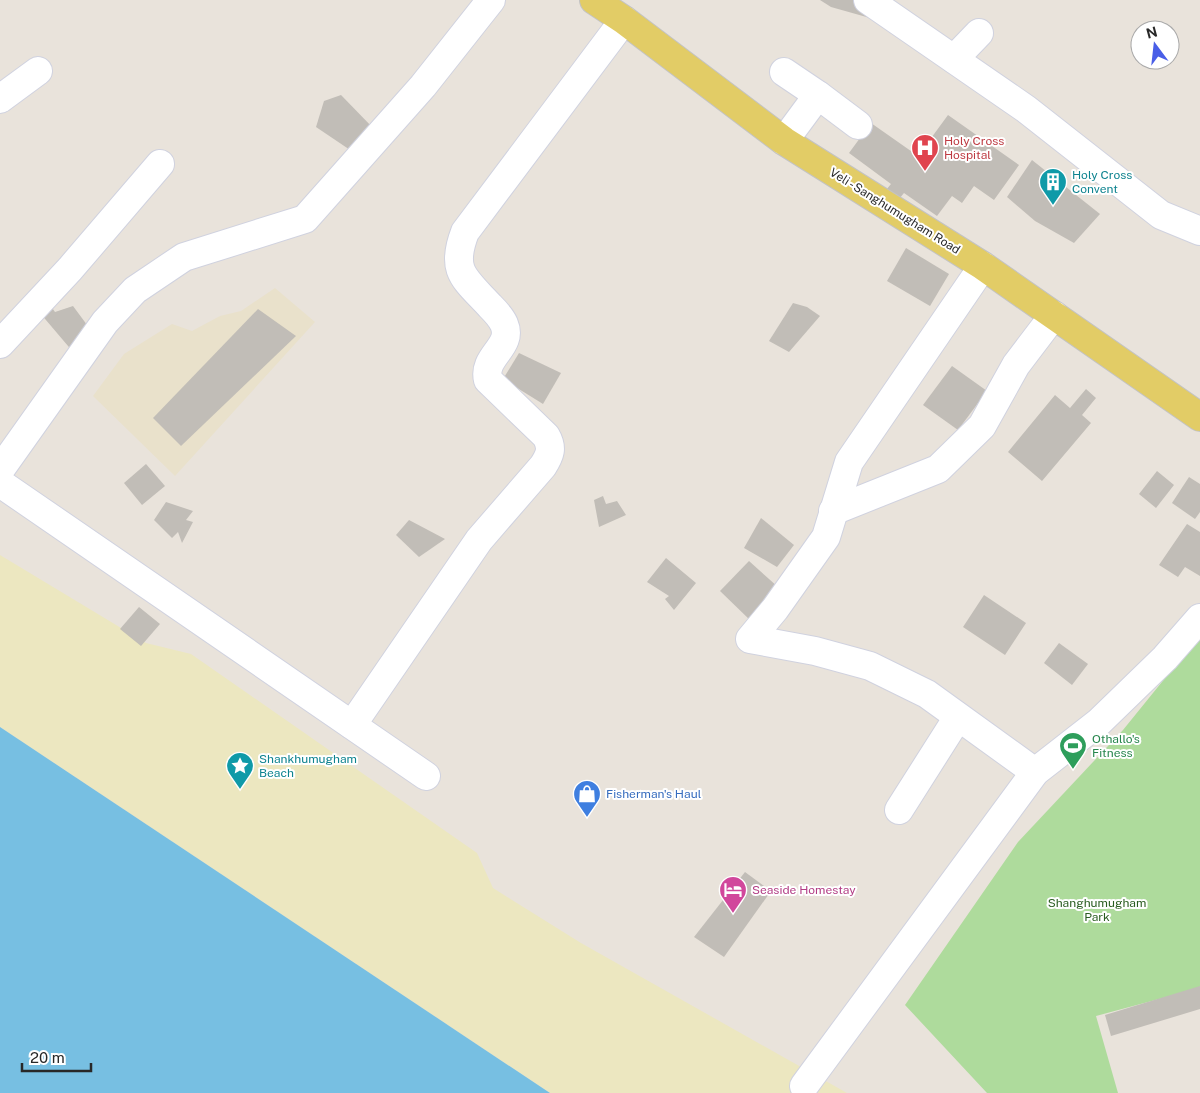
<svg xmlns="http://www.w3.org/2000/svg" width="1200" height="1093" font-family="'Public Sans',sans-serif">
<rect width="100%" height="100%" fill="#e9e3db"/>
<!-- education -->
<path fill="#e9e1cb" d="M275 288 315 322 175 476 93 396 124 354 172 324 192 331 220 316 241 311Z"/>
<!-- green -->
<path fill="#aedb9c" d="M1200 635V988L1096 1016 1118 1093H987L905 1005 1018 842 1123 730Z"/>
<!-- sand -->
<path fill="#ece7c0" d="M0 555 146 643 191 654 477 853 493 888 581 943 847 1093H550L0 727Z"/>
<!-- water -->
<path fill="#77bfe2" d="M0 727 550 1093H0Z"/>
<!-- building -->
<g fill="#c1bdb7">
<path d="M820 0H887L870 18 831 7Z"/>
<path d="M341 95 375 130 362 158 316 127 324 101Z"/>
<path d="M948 115 1019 165 994 200 974 186 962 203 952 196 937 216 904 193 899 199 886 190 891 184 849 153 871 123 918 156Z"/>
<path d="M1032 160 1100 214 1074 243 1035 221 1007 197Z"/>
<path d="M906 248 949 274 930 306 887 281Z"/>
<path d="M793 303 807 307 820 316 789 352 769 341Z"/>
<path d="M50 305 55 312 73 306 93 333 74 353 40 313Z"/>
<path d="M258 309 296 336 181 446 153 418Z"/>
<path d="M519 353 561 373 543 404 503 379Z"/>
<path d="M952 366 987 391 958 430 923 405Z"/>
<path d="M1086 389 1096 398 1082 415 1091 423 1042 481 1008 452 1055 395 1070 408Z"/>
<path d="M146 464 165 486 142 505 124 483Z"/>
<path d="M1157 471 1174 485 1156 508 1139 494Z"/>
<path d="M1189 477 1200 484V512L1195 519 1172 503Z"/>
<path d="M603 496 606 504 617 501 626 515 599 527 594 500Z"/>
<path d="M166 502 193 511 186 520 193 522 182 543 178 532 172 538 154 520Z"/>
<path d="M761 518 794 545 777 567 744 548Z"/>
<path d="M409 520 445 539 419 557 396 535Z"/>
<path d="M1187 524 1200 532V576L1185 567 1178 577 1159 565Z"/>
<path d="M666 558 696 583 674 610 665 599 669 596 647 582Z"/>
<path d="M749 561 778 587 751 621 720 591Z"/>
<path d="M984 595 1026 623 1005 655 963 627Z"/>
<path d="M139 607 160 624 141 646 120 629Z"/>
<path d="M1059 643 1088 664 1072 685 1044 663Z"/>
<path d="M745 872 771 891 724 957 694 937Z"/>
<path d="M1200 986V1009L1111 1036 1105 1015Z"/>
</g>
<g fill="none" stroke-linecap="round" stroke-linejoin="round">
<defs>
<g id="minor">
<path d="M868 0 1026 109 1161 215 1200 231"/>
<path d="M954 59 979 33"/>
<path d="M784 72 818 95 784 141"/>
<path d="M818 95 858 125"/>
<path d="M0 99 38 71"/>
<path d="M983 266 849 462 826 537 775 609 750 639 815 651 870 666 927 694 1035 772"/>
<path d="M0 344 70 269 160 164"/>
<path d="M0 470 105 322 135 290 184 257 305 219 423 86 491 0"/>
<path d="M0 483 426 776"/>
<path d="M833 511 938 469 982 426 1016 365 1054 315"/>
<path d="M352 725 479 540 543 466C550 455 553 448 546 436L488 380C482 356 514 347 504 324 501 317 495 311 490 306 464 278 450 271 465 232L624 20"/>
<path d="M899 810 958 717"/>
<path d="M804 1086 1035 772 1099 722 1165 658 1200 618"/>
</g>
<path id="major" d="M594 0 624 20 784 141 983 266 1200 417"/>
</defs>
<!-- minor casing -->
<use href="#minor" stroke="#d0d2df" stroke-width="30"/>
<!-- major casing -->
<use href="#major" stroke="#c3c3c3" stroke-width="30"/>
<!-- minor -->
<use href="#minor" stroke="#fff" stroke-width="28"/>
<!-- major -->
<use href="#major" stroke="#e2cc66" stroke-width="28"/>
</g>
<!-- icons -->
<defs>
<symbol id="hospital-pin" viewBox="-11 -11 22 30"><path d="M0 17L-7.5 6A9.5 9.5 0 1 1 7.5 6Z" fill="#e0444e" stroke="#fff"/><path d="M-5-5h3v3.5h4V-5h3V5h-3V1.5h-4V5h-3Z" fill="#fff"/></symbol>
<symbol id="building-pin" viewBox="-11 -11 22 30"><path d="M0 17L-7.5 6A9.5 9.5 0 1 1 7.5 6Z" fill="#0f9aa8" stroke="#fff"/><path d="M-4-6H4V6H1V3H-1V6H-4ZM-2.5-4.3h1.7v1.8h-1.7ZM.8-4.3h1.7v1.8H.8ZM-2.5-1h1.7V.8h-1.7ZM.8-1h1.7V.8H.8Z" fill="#fff"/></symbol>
<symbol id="stadium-pin" viewBox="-11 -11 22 30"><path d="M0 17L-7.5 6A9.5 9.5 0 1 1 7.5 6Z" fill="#2e9e5b" stroke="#fff"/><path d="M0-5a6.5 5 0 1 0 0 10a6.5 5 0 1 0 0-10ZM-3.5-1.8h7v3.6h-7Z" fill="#fff"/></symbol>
<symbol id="sight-pin" viewBox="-11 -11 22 30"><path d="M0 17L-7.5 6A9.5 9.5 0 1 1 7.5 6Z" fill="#0f9aa8" stroke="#fff"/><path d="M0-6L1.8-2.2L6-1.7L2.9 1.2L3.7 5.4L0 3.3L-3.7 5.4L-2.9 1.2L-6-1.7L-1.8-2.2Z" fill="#fff"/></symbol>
<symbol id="shop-pin" viewBox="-11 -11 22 30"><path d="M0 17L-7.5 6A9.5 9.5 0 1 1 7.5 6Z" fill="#3f7fe0" stroke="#fff"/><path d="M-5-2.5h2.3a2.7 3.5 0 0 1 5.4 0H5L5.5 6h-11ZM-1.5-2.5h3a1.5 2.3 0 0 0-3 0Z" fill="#fff"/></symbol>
<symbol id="hotel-pin" viewBox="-11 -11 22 30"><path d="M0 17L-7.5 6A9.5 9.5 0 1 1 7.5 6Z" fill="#d1479c" stroke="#fff"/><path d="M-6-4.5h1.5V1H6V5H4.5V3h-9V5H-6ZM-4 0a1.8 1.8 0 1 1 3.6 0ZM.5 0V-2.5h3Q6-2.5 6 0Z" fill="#fff"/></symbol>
</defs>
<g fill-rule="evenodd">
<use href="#hospital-pin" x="909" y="132" width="32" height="43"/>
<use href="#building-pin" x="1037" y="166" width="32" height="43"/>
<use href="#stadium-pin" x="1057" y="730" width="32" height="43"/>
<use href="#sight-pin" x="224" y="750" width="32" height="43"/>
<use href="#shop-pin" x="571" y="778" width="32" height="43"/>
<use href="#hotel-pin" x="717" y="874" width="32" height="43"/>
</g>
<g text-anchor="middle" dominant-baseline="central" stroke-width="4" stroke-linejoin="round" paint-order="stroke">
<!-- health labels -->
<g font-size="12" fill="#be3a42" stroke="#fff" text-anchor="start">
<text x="944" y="141">Holy Cross<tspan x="944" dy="14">Hospital</tspan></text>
</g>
<!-- culture labels -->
<g font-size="12" fill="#0d838f" stroke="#fff" text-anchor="start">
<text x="1072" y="175">Holy Cross<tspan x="1072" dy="14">Convent</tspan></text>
<text x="259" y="759">Shankhumugham<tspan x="259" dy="14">Beach</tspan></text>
</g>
<!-- street labels -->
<g font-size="12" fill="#282828" stroke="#fff">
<text transform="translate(895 211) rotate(32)">Veli - Sanghumugham Road</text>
</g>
<!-- leisure labels -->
<g font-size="12" fill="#27864d" stroke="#fff" text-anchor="start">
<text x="1092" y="739">Othallo's<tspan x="1092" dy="14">Fitness</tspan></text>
</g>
<!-- shop labels -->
<g font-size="12" fill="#366cbe" stroke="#fff" text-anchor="start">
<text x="606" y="794">Fisherman's Haul</text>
</g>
<!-- hotel labels -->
<g font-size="12" fill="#b23c85" stroke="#fff" text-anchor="start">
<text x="752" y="890">Seaside Homestay</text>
</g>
<!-- park labels -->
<g font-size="12" fill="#295c20" stroke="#fff">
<text x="1097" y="903">Shanghumugham<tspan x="1097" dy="14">Park</tspan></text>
</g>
</g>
<!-- north arrow -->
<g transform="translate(1155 45) rotate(345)"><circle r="24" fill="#ffffff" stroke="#a9a9a9"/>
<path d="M0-4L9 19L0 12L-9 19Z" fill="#495ee7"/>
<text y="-8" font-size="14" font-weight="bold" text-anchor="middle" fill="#282828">N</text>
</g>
<!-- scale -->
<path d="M22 1063v8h69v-8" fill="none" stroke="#282828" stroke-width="2.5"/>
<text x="30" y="1063" font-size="15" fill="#282828" stroke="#ffffff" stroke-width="4" paint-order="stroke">20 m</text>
</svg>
